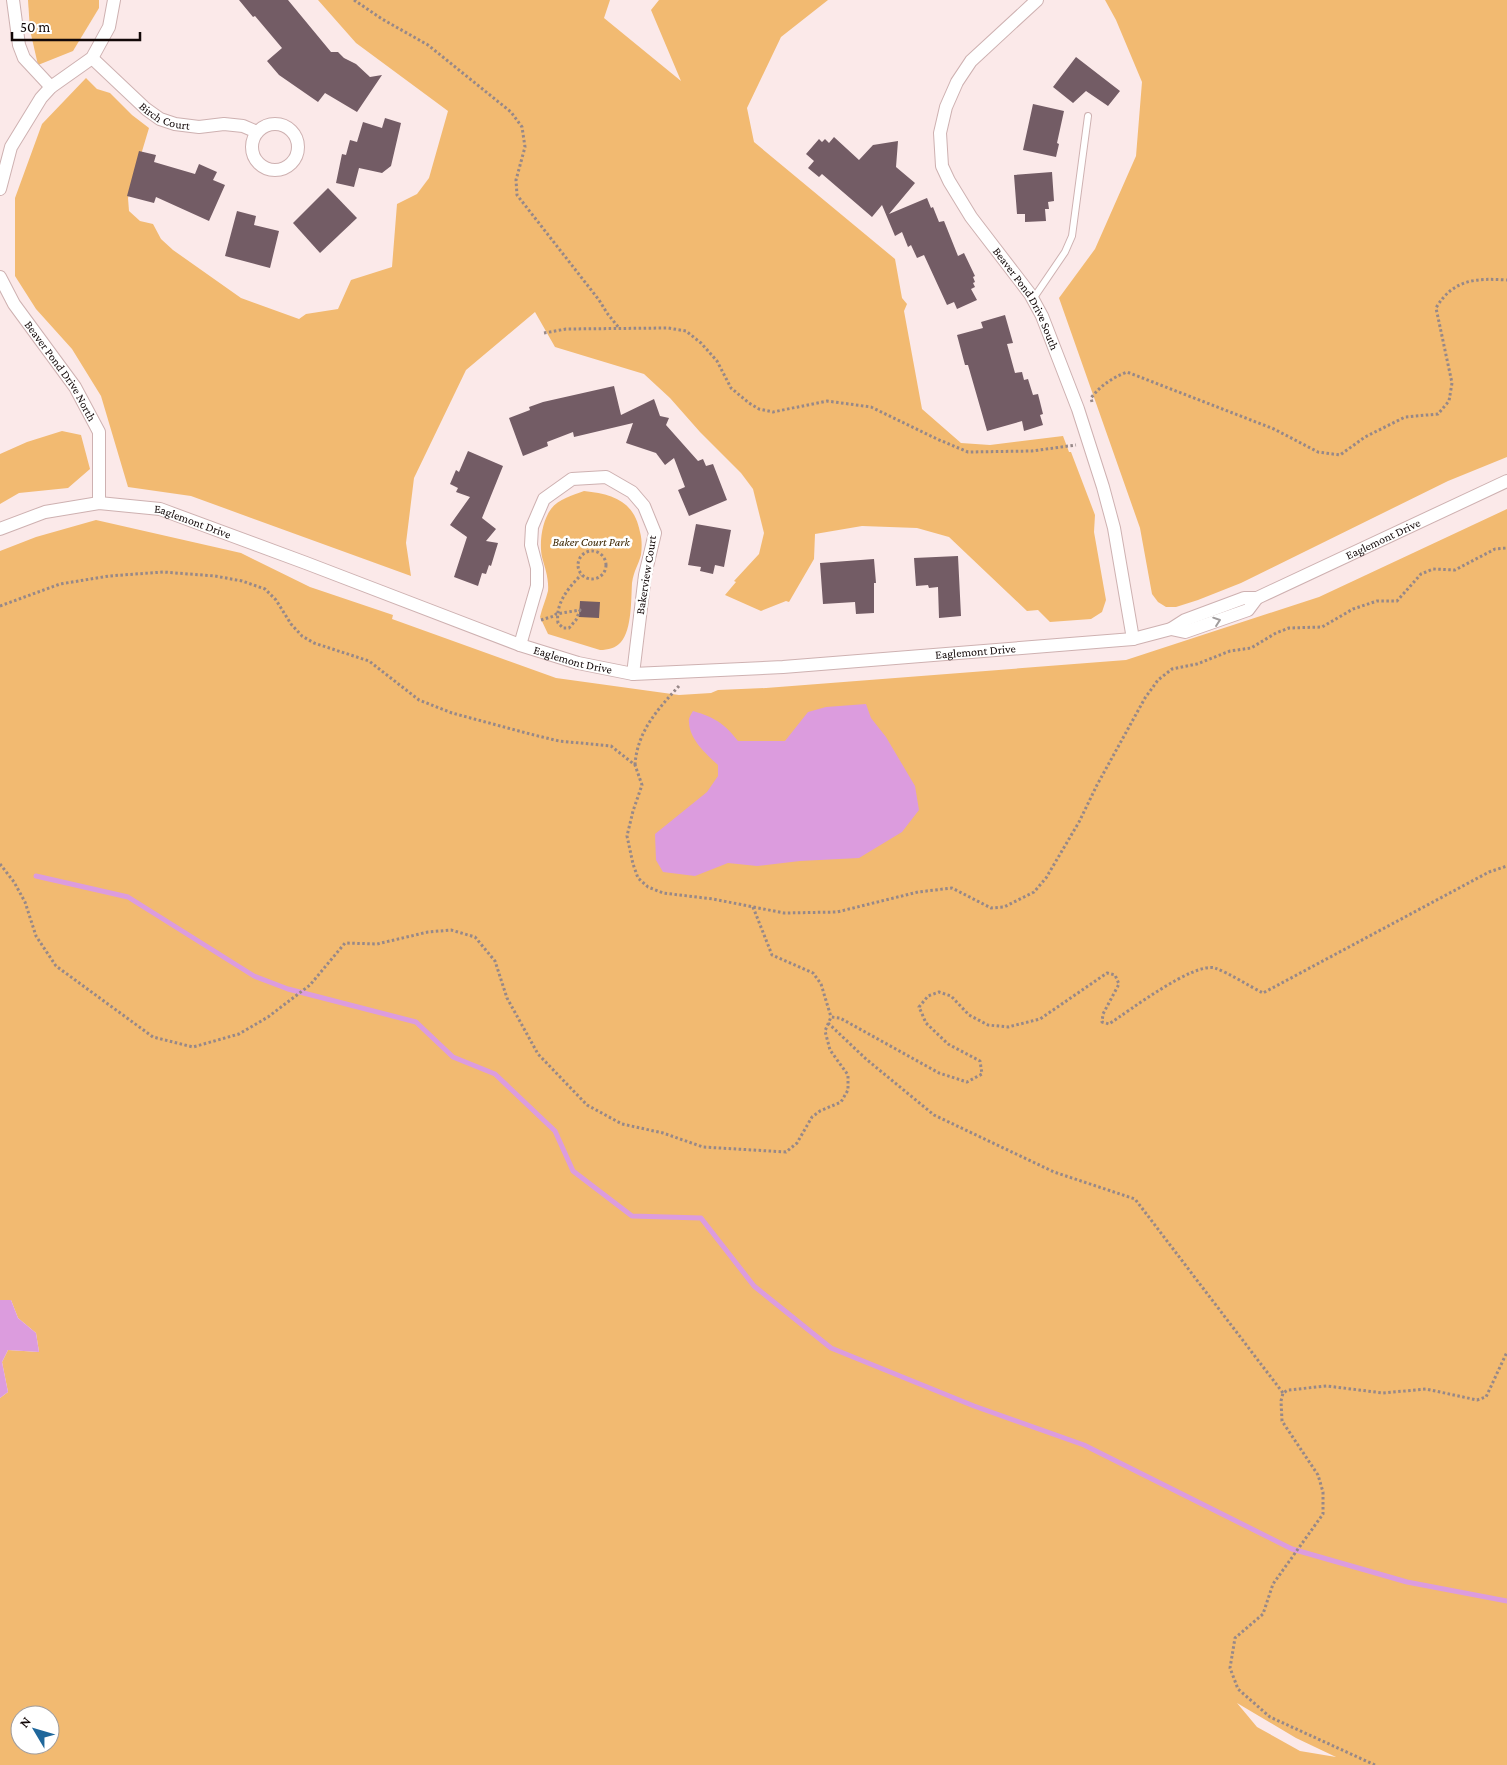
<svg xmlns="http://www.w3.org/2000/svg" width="1507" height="1765" font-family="'Crimson Pro',serif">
<rect width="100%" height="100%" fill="#fbe9e9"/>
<!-- green -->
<g fill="#f2ba71" fill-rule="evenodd">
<path d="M28 0H99V8L73 51 38 65 30 30Z"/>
<path d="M318 0H610L604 18 681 81 651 10 659 0H828L781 37 747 108 754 142 895 259 902 298 907 304 904 311 922 409 961 443 990 445 1063 436 1069 452H1071L1095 515 1094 532 1106 600 1102 612 1091 619 1050 622 1038 610 1027 611 949 537 917 528 862 526 815 534 814 559 789 602 786 601 761 611 725 595 736 582 734 581 759 554 764 533 753 489 741 473 700 432 670 398 644 374 555 347 535 312 466 370 414 478 406 543 411 576 191 496 128 487 101 396 72 349 36 309 15 276V198L42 124 86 78 97 89 110 93 132 115 149 128 128 198 129 211 140 221 153 224 161 239 173 250 241 298 299 319 306 314 338 309 351 280 392 267 397 204 417 194 429 178 448 111 356 43Z"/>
<path d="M1105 0H1507V457L1448 481 1241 583 1198 600 1176 607H1166L1158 602 1152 594 1140 528 1059 298 1095 249 1136 156 1142 82 1116 20Z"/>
<path d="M62 431 81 435 90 469 68 488 19 493 0 504V454L27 442Z"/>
<path d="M584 491C613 494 634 501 640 532 642 539 642 547 641 555 638 566 634 570 632 583 631 600 632 629 621 642 616 648 608 650 600 650L548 634 540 617C542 608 546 599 548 591 549 579 545 568 542 557 539 543 542 521 551 509 558 499 574 495 584 491Z"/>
<path d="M1507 509V1765H0V1398L8 1392 2 1362 8 1350 39 1352 36 1333 18 1318 11 1300H0V551L36 537 96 520 241 553 310 587 393 615 392 619 556 678 679 695 711 693 718 690 766 688 1126 660 1319 597ZM1237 1703 1296 1738 1336 1757 1300 1751 1257 1727ZM20 1715H50V1745H20Z"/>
</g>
<!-- water -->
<g fill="#dc9cde">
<path d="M866 704 871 718 886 737 915 786 919 810 902 832 859 858 800 861 757 866 728 863 695 876 663 872 656 860 655 834 707 792 718 776V765C707 755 689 739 689 722 688 719 691 714 693 711 714 717 724 723 738 741H785L808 712 826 707Z"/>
<path d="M0 1300H11L18 1318 36 1333 39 1352 8 1350 2 1362 8 1392 0 1398Z"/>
</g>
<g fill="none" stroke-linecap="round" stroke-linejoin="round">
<!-- stream -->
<path stroke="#dc9cde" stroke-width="5" d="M36 876 128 897 254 976 288 989 416 1022 453 1057 495 1074 555 1131 573 1171 632 1216 701 1218 754 1286 831 1348 974 1406 1084 1445 1292 1549 1407 1582 1507 1601"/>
</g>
<!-- building -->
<g fill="#735c65">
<path d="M239 0H288L331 52H338L344 58 356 64 370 77 382 75 357 112 325 93 318 102 279 75 267 61 282 48 255 16 253 17Z"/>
<path d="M1076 57 1120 91 1108 106 1086 91 1073 103 1053 87Z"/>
<path d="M1033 104 1064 111 1057 143 1059 144 1056 157 1023 150Z"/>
<path d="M385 118 401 123 391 166 382 173 359 168 354 187 336 183 342 154 346 155 350 140 357 142 363 122 382 128Z"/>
<path d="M834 137 859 160 873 145 898 141 896 167 915 183 889 214 927 198 931 208 933 207 939 222 944 221 958 256 964 253 975 276 973 277 975 282 973 283 975 287 971 289 977 300 957 309 954 302 947 305 924 255 917 258 911 245 908 247 902 232 895 236 882 205 872 217 822 174 819 177 808 168 814 161 806 154 819 139 822 142 825 139 829 143Z"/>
<path d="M139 151 156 155 154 162 195 174 199 164 217 172 213 180 225 185 209 221 156 197 154 203 127 196Z"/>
<path d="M1052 172 1054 201 1048 202 1049 209H1045L1046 221 1025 222V214H1017L1014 175Z"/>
<path d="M328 188 357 218 320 253 293 223Z"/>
<path d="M237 211 256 216 254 225 279 231 270 268 225 256Z"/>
<path d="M1005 315 1013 343 1007 344 1015 373 1022 372 1024 380 1028 379 1033 395 1038 394 1043 414 1040 415 1043 425 1024 431 1022 421 987 431 968 365H965L957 335 983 328 981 322Z"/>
<path d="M614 386 621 415 654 399 660 416 669 418 666 425 698 461 703 459 706 466 713 464 727 500 689 516 678 490 685 487 674 458 665 465 656 453 626 443 633 423 574 437 573 432 547 442 548 446 523 456 509 418 530 410 529 407 543 402Z"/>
<path d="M468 451 503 466 482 518 496 529 486 541 498 543 491 566 489 565 486 574 482 573 478 586 454 577 467 537 450 525 470 497 456 492 458 488 450 484 456 470 459 472Z"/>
<path d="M696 524 731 530 724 567 715 565 713 574 700 571 701 567 688 565Z"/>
<path d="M958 556 961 616 939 618 938 587 929 588 928 585 916 586 914 558Z"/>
<path d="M874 559 876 583H874V613L856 614 855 602 823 604 820 563Z"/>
<path d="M580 601 600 602 599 618 579 617Z"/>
</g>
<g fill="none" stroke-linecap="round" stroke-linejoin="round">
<defs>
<path id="service" d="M1033 299 1065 252 1072 236 1088 116"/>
<g id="minor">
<path d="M13 0 19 45 24 58 51 87"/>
<path id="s1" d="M1037 0 971 61 957 82 946 107 940 133 942 166 949 181 971 217 1030 294 1042 316 1078 409 1103 487 1114 528 1133 639"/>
<path id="s2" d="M92 58 146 109 160 119 175 124 199 127 224 124 243 126 257 132"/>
<circle cx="275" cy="147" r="23"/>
<path d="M0 189 11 147 41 98 51 87 92 58 109 27 114 0"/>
<path id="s3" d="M0 277 14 304 75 387 99 432V503"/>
<path id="s4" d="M0 529 45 512 99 503 160 509 306 563 520 645 578 663 633 674 783 667 1133 639 1171 629 1185 620 1244 598H1257L1507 481"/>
<path d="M1171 629 1185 632 1248 610 1257 598"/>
<path d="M520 645 537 586V568L531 545 532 527 544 499 572 479 606 477 632 492 644 506 655 533 645 575 633 674"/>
</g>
</defs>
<!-- service casing -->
<use href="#service" stroke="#ceb1b1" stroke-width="8"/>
<!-- minor casing -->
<use href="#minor" stroke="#ceb1b1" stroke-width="14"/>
<!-- path -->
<g stroke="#978888" stroke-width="3" stroke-dasharray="2.5 2.5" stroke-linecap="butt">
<path d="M354 0 382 19 428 45 511 112 522 127 525 147 516 180 517 195 599 300 607 313 619 328"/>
<path d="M544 333 566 329 668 328 686 331 701 343 717 361 731 388 749 403 759 409 773 412 827 401 871 407 937 439 968 452 1032 451 1076 445"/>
<path d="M1092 402 1091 398C1101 385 1112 378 1127 372L1274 429 1318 452 1340 455 1365 437 1405 417 1438 414 1449 401 1452 383 1436 308C1453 279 1476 278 1507 280"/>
<circle cx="592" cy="565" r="14"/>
<path d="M0 606 60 584 109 576 163 572 215 576 242 581 265 589 276 600 291 624 302 636 314 643 369 661 419 700 452 713 530 734 559 741 611 746 635 765 642 785 633 811 627 836 633 864 638 878 648 887 663 893 713 899 784 913 837 912 918 892 952 888 991 908 1004 907 1034 892 1046 878 1079 822 1097 785 1145 698 1158 680 1172 669 1197 664 1230 651 1251 648 1276 633 1289 628 1322 627 1353 609 1377 601H1397L1421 574 1433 569 1455 570 1495 549 1507 548"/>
<path d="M541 620 554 616 556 614 580 610 576 620 569 628H563L558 623C555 604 568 588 581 575"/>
<path d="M635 765C637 732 657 710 679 686"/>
<path d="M0 864 14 882 25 902 36 936 56 966 153 1037 193 1047 239 1034 268 1017 310 985 345 943 377 944 428 932 451 930 475 937 495 961 507 998 538 1054 587 1105 622 1124 663 1133 703 1147 786 1152 797 1143 812 1117 820 1111 841 1102 848 1090V1075L830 1050 825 1031 831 1017 840 1018 939 1073 967 1082 982 1074 980 1061 948 1044 926 1023 919 1007 928 996 939 992 951 996 969 1015 988 1025 1008 1027 1040 1019 1107 973 1115 975 1119 984 1103 1014 1102 1022 1109 1024C1129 1011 1193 962 1215 968 1229 973 1249 986 1263 993L1489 872 1507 866"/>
<path d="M753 907 772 955 813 973 821 984 831 1017"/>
<path d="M828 1023 866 1059 934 1115 1054 1172 1135 1199 1283 1393"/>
<path d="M1375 1765 1270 1717 1238 1689 1230 1668 1235 1638 1263 1614 1273 1584 1323 1514V1492L1318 1475 1282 1421 1281 1401 1283 1393 1288 1390 1327 1386 1383 1393 1426 1389 1477 1400 1486 1397 1507 1352"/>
</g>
<!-- service -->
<use href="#service" stroke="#fff" stroke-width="6"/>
<!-- minor -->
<use href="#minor" stroke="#fff" stroke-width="12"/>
</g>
<!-- one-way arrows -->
<defs><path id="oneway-chevron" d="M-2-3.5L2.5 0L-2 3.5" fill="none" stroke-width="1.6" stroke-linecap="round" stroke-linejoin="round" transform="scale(1.25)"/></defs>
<use stroke="#a09c9c" href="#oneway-chevron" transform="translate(1217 621) rotate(-19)"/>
<g text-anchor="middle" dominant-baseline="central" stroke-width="5" stroke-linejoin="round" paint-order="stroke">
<!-- street labels -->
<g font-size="12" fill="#120808" stroke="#fff">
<text stroke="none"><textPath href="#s2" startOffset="95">Birch Court</textPath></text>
<text stroke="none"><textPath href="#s1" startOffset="360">Beaver Pond Drive South</textPath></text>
<text stroke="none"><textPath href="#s3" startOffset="112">Beaver Pond Drive North</textPath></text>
<text stroke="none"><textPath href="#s4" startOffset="199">Eaglemont Drive</textPath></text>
<text stroke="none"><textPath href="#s4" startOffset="1438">Eaglemont Drive</textPath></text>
<text transform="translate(646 575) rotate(-81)">Bakerview Court</text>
<text stroke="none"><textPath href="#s4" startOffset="1009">Eaglemont Drive</textPath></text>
<text stroke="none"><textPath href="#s4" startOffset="604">Eaglemont Drive</textPath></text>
</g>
<!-- park labels -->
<g font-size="12" font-style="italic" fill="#3a2401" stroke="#fff">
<text x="591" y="542">Baker Court Park</text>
</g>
</g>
<!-- north arrow -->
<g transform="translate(35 1730) rotate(308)"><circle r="24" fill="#ffffff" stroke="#a09c9c"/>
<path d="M0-4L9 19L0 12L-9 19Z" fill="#1f679b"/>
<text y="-8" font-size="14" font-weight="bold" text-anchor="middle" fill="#120808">N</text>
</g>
<!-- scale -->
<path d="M12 32v8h128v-8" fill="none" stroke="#120808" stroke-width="2.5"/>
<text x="20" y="32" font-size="15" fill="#120808" stroke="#ffffff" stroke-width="4" paint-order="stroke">50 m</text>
</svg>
